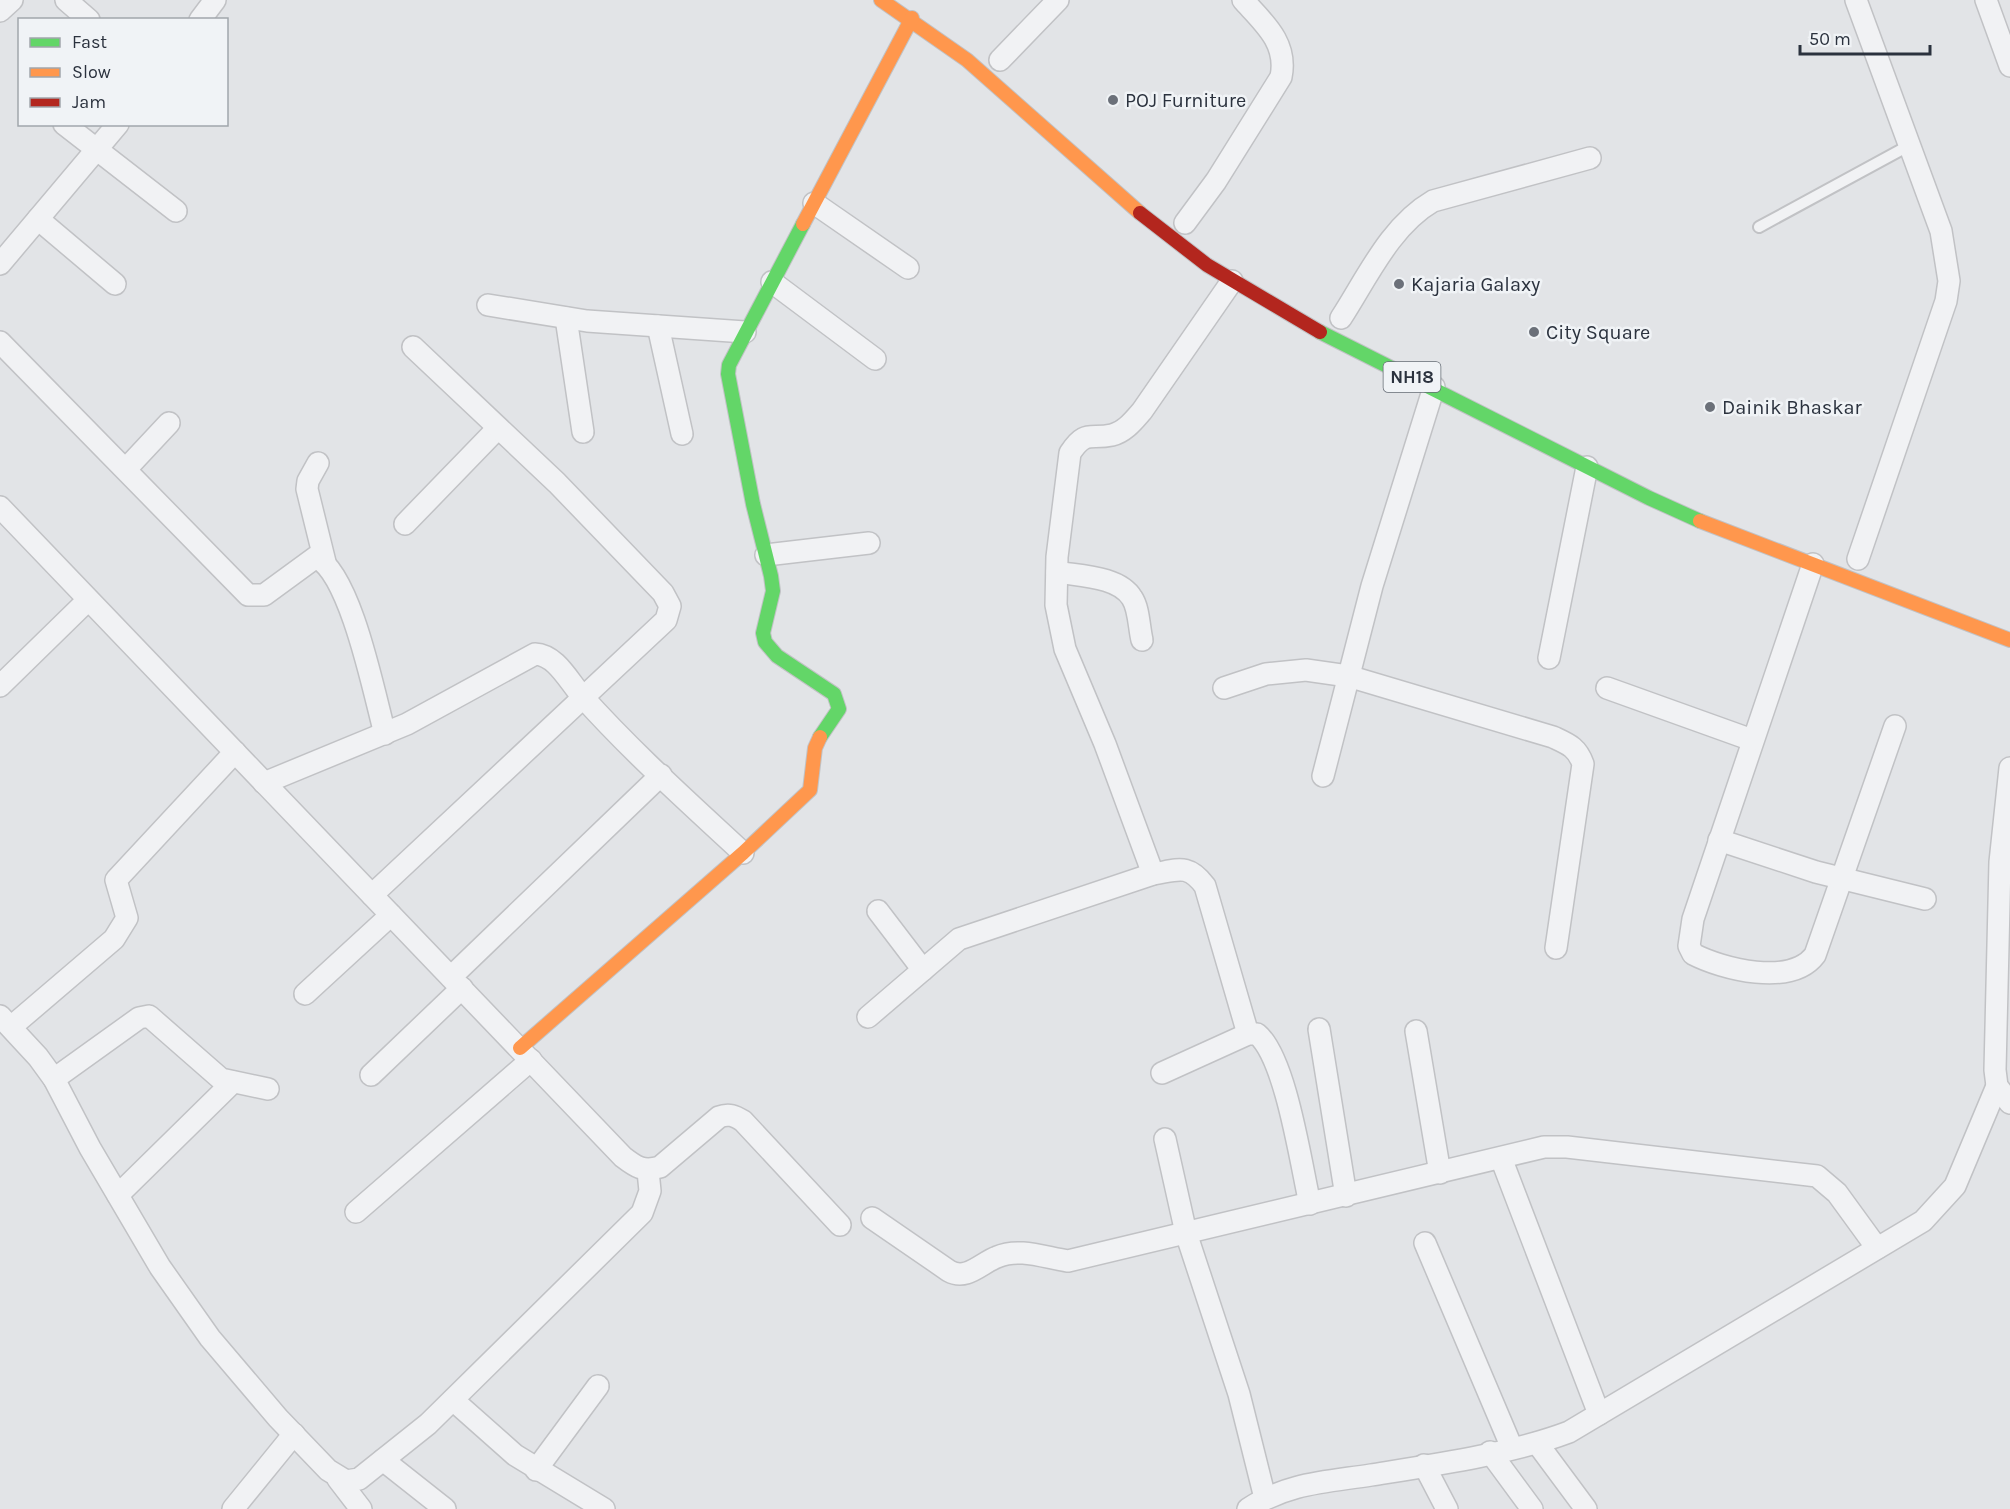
<svg xmlns="http://www.w3.org/2000/svg" width="2010" height="1509" font-family="Karla,sans-serif">
<rect width="100%" height="100%" fill="#e2e4e7"/>
<g fill="none" stroke-linecap="round" stroke-linejoin="round">
<defs>
<path id="lane" d="M1759 227 1910 145"/>
<g id="street">
<path d="M66 0 89 20"/>
<path d="M1856 0 1941 231 1949 281 1946 301 1858 559"/>
<path d="M1986 0 2010 66"/>
<path d="M0 11 12 0"/>
<path d="M200 20 215 0"/>
<path d="M1000 60 1058 0"/>
<path d="M64 124 176 211"/>
<path d="M814 203 908 268"/>
<path d="M38 219 115 284"/>
<path d="M1185 223 1216 181 1281 77C1288 43 1264 23 1243 0"/>
<path d="M0 264 118 124"/>
<path d="M772 282 875 359"/>
<path d="M488 305 587 321 745 332"/>
<path d="M566 318 583 432"/>
<path d="M1341 318C1367 278 1390 226 1433 201L1590 158"/>
<path d="M658 326 682 434"/>
<path d="M0 342 248 595H264L316 557C351 575 374 693 385 734"/>
<path d="M318 463 308 481 307 489 325 562"/>
<path d="M126 469 169 423"/>
<path d="M0 507 623 1157C636 1167 643 1172 660 1167L719 1117C729 1113 735 1116 743 1121L840 1225"/>
<path d="M405 524 498 428"/>
<path d="M766 555 869 543"/>
<path d="M1813 564 1693 919 1689 946 1693 954C1722 969 1791 987 1815 955L1895 726"/>
<path d="M1057 572C1079 576 1119 576 1132 598 1139 608 1139 628 1142 640"/>
<path d="M1549 658 1587 467"/>
<path d="M0 686 88 600"/>
<path d="M1224 688 1266 674 1306 670 1348 676 1553 737C1568 744 1577 747 1583 764L1556 948"/>
<path d="M1607 688 1752 740"/>
<path d="M2010 768 2000 862 1995 1070 1997 1086 2010 1103"/>
<path d="M1323 776 1372 586 1434 387"/>
<path d="M264 783 407 724 535 654C556 655 568 680 581 695 631 751 688 802 743 853"/>
<path d="M1719 840 1816 872 1925 899"/>
<path d="M1153 874 1105 744 1065 649 1056 605 1057 557 1070 453C1086 429 1090 440 1112 435 1125 432 1134 420 1142 411L1232 281"/>
<path d="M372 895 666 620 670 606 663 593 557 483 413 347"/>
<path d="M878 911 923 970"/>
<path d="M451 977 661 775"/>
<path d="M305 994 391 915"/>
<path d="M0 1016 38 1057 54 1079 90 1148 160 1267 210 1338 278 1418 328 1470 346 1481 359 1479 428 1424 642 1213 650 1191 648 1171"/>
<path d="M868 1017 959 939 1153 874C1178 870 1188 863 1205 886L1248 1034"/>
<path d="M11 1027 114 939 127 918 116 880 235 752"/>
<path d="M1319 1029 1346 1196"/>
<path d="M1416 1031 1440 1173"/>
<path d="M1162 1073 1248 1034H1257C1286 1058 1301 1165 1310 1204"/>
<path d="M371 1075 462 988"/>
<path d="M54 1079 139 1018 149 1016 221 1079 268 1089"/>
<path d="M1165 1139 1186 1233 1239 1394 1265 1498"/>
<path d="M1501 1158 1599 1414"/>
<path d="M118 1195 233 1082"/>
<path d="M356 1212 531 1060"/>
<path d="M872 1218 949 1271C967 1281 981 1263 997 1257 1019 1247 1046 1258 1068 1261L1544 1147H1567L1817 1176 1837 1193 1877 1248"/>
<path d="M1425 1243 1512 1448"/>
<path d="M453 1400 515 1455 604 1509"/>
<path d="M1537 1443 1586 1509"/>
<path d="M1490 1452 1532 1509"/>
<path d="M383 1460 445 1509"/>
<path d="M1424 1465 1447 1509"/>
<path d="M536 1470 598 1386"/>
<path d="M338 1479 361 1509"/>
<path d="M233 1509 294 1434"/>
<path d="M1248 1509C1287 1483 1326 1482 1371 1475 1434 1465 1511 1454 1569 1432L1923 1221 1955 1186 1997 1086"/>
</g>
<g id="fast">
<path d="M803 224 729 365 728 374 753 504 771 576 773 591 763 633 765 642 777 656 834 694 839 709 820 737"/>
<path d="M1320 332 1649 498 1700 521"/>
</g>
<g id="slow">
<path d="M881 0 967 60 1140 213"/>
<path d="M803 224 912 18"/>
<path d="M1700 521 2010 640"/>
<path d="M520 1048 743 853 810 790 815 748 820 737"/>
</g>
<path id="jam" d="M1140 213 1207 265 1320 332"/>
</defs>
<!-- lane casing -->
<use href="#lane" stroke="#c1c2c5" stroke-width="14"/>
<!-- street casing -->
<use href="#street" stroke="#c1c2c5" stroke-width="24"/>
<!-- fast casing -->
<use href="#fast" stroke="#c1c2c5" stroke-width="16"/>
<!-- slow casing -->
<use href="#slow" stroke="#c1c2c5" stroke-width="16"/>
<!-- jam casing -->
<use href="#jam" stroke="#c1c2c5" stroke-width="16"/>
<!-- lane -->
<use href="#lane" stroke="#f1f2f4" stroke-width="10"/>
<!-- street -->
<use href="#street" stroke="#f1f2f4" stroke-width="21"/>
<!-- fast -->
<use href="#fast" stroke="#63d668" stroke-width="14"/>
<!-- slow -->
<use href="#slow" stroke="#ff974d" stroke-width="14"/>
<!-- jam -->
<use href="#jam" stroke="#b3261e" stroke-width="14"/>
</g>
<!-- markers -->
<g fill="#6b7079" stroke="#f0f3f6" stroke-width="2">
<circle cx="1113" cy="100" r="6"/>
<circle cx="1399" cy="284" r="6"/>
<circle cx="1534" cy="332" r="6"/>
<circle cx="1710" cy="407" r="6"/>
</g>
<g text-anchor="middle" dominant-baseline="central" stroke-width="5" stroke-linejoin="round" paint-order="stroke">
<!-- shield labels -->
<rect fill="#f0f3f6" stroke="#666c75" stroke-width="1.5" x="1383.5" y="362" width="57" height="30" rx="4.5"/>
<g font-size="18" font-weight="bold" fill="#2b323e">
<text x="1412" y="377">NH18</text>
</g>
<!-- poi labels -->
<g font-size="20" fill="#2b323e" stroke="#f0f3f6" text-anchor="start">
<text x="1125" y="100">POJ Furniture</text>
<text x="1411" y="284">Kajaria Galaxy</text>
<text x="1546" y="332">City Square</text>
<text x="1722" y="407">Dainik Bhaskar</text>
</g>
</g>
<!-- legend -->
<rect x="18" y="18" width="210" height="108" fill="#f0f3f6" stroke="#a1a6ac" stroke-width="1.5"/>
<rect x="30" y="38" width="30" height="9" fill="#63d668" stroke="#a1a6ac" stroke-width="1.5"/>
<text x="72" y="48" font-size="18" fill="#2b323e">Fast</text>
<rect x="30" y="68" width="30" height="9" fill="#ff974d" stroke="#a1a6ac" stroke-width="1.5"/>
<text x="72" y="78" font-size="18" fill="#2b323e">Slow</text>
<rect x="30" y="98" width="30" height="9" fill="#b3261e" stroke="#a1a6ac" stroke-width="1.5"/>
<text x="72" y="108" font-size="18" fill="#2b323e">Jam</text>
<!-- scale -->
<path d="M1800 45v9h130v-9" fill="none" stroke="#2b323e" stroke-width="3"/>
<text x="1809" y="45" font-size="18" fill="#2b323e" stroke="#f0f3f6" stroke-width="4.5" paint-order="stroke">50 m</text>
</svg>
